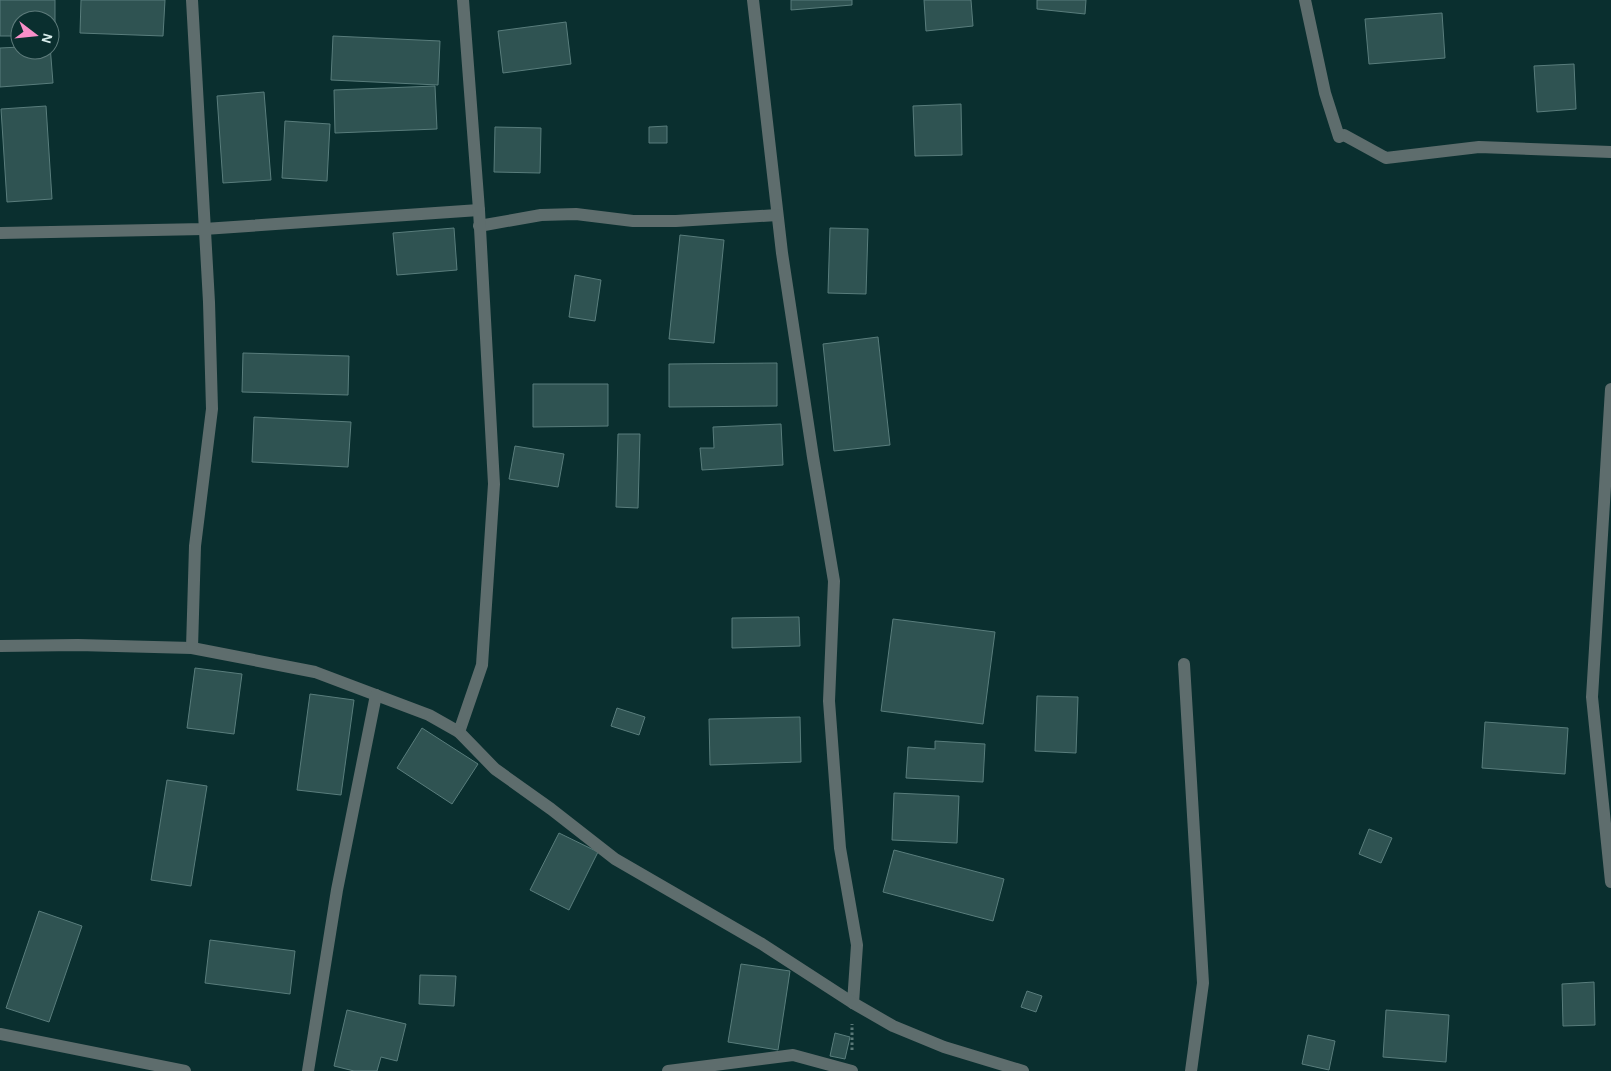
<svg xmlns="http://www.w3.org/2000/svg" width="1611" height="1071" font-family="'Alegreya Sans',sans-serif">
<rect width="100%" height="100%" fill="#0a2f2f"/>
<!-- building -->
<g fill="#2f5352" stroke="#597d7c">
<path d="M0 0H55V37H50V20H20V36H0Z"/>
<path d="M81 0H165L163 36 80 33Z"/>
<path d="M791 0H852V5L791 10Z"/>
<path d="M924 0H971L973 26 926 31Z"/>
<path d="M1037 0H1086L1085 14 1037 9Z"/>
<path d="M1442 13 1445 58 1369 64 1365 19Z"/>
<path d="M566 22 571 64 503 73 498 31Z"/>
<path d="M333 36 440 41 438 85 331 80Z"/>
<path d="M50 45 53 83 0 87V48L20 47V50H50Z"/>
<path d="M1574 64 1576 109 1537 112 1534 66Z"/>
<path d="M435 86 437 129 335 133 334 90Z"/>
<path d="M264 92 271 180 223 183 217 96Z"/>
<path d="M961 104 962 155 915 156 913 106Z"/>
<path d="M46 106 52 199 7 202 1 109Z"/>
<path d="M285 121 330 124 327 181 282 178Z"/>
<path d="M667 126V143H649V127Z"/>
<path d="M495 127 541 128 540 173 494 172Z"/>
<path d="M454 228 457 270 397 275 393 233Z"/>
<path d="M830 228 868 229 866 294 828 293Z"/>
<path d="M680 235 724 240 714 343 669 339Z"/>
<path d="M575 275 601 280 595 321 569 317Z"/>
<path d="M878 337 890 445 834 451 823 344Z"/>
<path d="M243 353 349 356 348 395 242 392Z"/>
<path d="M777 363V406L669 407V364Z"/>
<path d="M533 384H608V426L533 427Z"/>
<path d="M254 417 351 422 348 467 252 462Z"/>
<path d="M781 424 783 465 702 470 700 448H714L713 427Z"/>
<path d="M618 434H640L638 508 616 507Z"/>
<path d="M515 446 564 454 558 487 509 479Z"/>
<path d="M799 617 800 646 732 648V618Z"/>
<path d="M893 619 995 632 983 724 881 711Z"/>
<path d="M195 668 242 674 234 734 187 728Z"/>
<path d="M310 694 354 700 341 795 297 790Z"/>
<path d="M1037 696 1078 697 1076 753 1035 751Z"/>
<path d="M617 708 645 717 639 735 611 726Z"/>
<path d="M800 717 801 762 710 765 709 719Z"/>
<path d="M1485 722 1568 728 1565 774 1482 768Z"/>
<path d="M422 728 478 764 452 804 397 768Z"/>
<path d="M935 741 985 744 983 782 906 778 908 747 935 749Z"/>
<path d="M167 780 207 786 191 886 151 880Z"/>
<path d="M894 793 959 796 957 843 892 840Z"/>
<path d="M1369 829 1392 838 1381 863 1359 854Z"/>
<path d="M559 833 598 852 569 910 530 890Z"/>
<path d="M894 850 1004 879 993 921 883 892Z"/>
<path d="M39 911 82 926 49 1022 6 1008Z"/>
<path d="M210 940 295 951 290 994 205 983Z"/>
<path d="M741 964 790 971 778 1050 728 1042Z"/>
<path d="M420 975 456 976 454 1006 419 1004Z"/>
<path d="M1594 982 1595 1025 1563 1026 1562 984Z"/>
<path d="M1027 991 1042 996 1036 1012 1021 1007Z"/>
<path d="M347 1010 406 1024 397 1061 381 1057 377 1071H354L334 1066Z"/>
<path d="M1386 1010 1449 1015 1446 1062 1383 1057Z"/>
<path d="M835 1033 850 1037 845 1059 830 1056Z"/>
<path d="M1308 1035 1335 1041 1329 1070 1302 1064Z"/>
</g>
<g fill="none" stroke-linecap="round" stroke-linejoin="round">
<!-- path -->
<path stroke="#5a7978" stroke-width="3" stroke-dasharray="2.5 2.5" stroke-linecap="butt" d="M852 1050V1024"/>
<!-- minor -->
<g stroke="#5e6d6d" stroke-width="12">
<path d="M753 0 782 253 813 457 834 581 829 701 840 848 857 945 853 1003"/>
<path d="M1305 0 1325 93 1339 137 1344 135 1386 158 1479 147 1611 152"/>
<path d="M479 226 541 215 576 214 633 221H676L777 215"/>
<path d="M0 233 204 229 479 210"/>
<path d="M1611 389 1592 697 1611 882"/>
<path d="M0 646 78 645 192 648 315 672 429 715 459 732 482 665 494 484 479 210 463 0"/>
<path d="M192 648 195 546 212 409 209 302 192 0"/>
<path d="M1184 664 1203 983 1191 1071"/>
<path d="M459 732 495 769 551 809 615 859 762 944 853 1003 893 1026 944 1047 1023 1071"/>
<path d="M0 1034 185 1071"/>
<path d="M308 1071 337 890 376 695"/>
<path d="M668 1071 793 1055 852 1071"/>
</g>
</g>
<!-- north arrow -->
<g transform="translate(35 35) rotate(106)"><circle r="24" fill="#0a2f2f" stroke="#5d7b7b"/>
<path d="M0-4L9 19L0 12L-9 19Z" fill="#f98fc9"/>
<text y="-8" font-size="14" font-weight="bold" text-anchor="middle" fill="#daeeed">N</text>
</g>
</svg>
